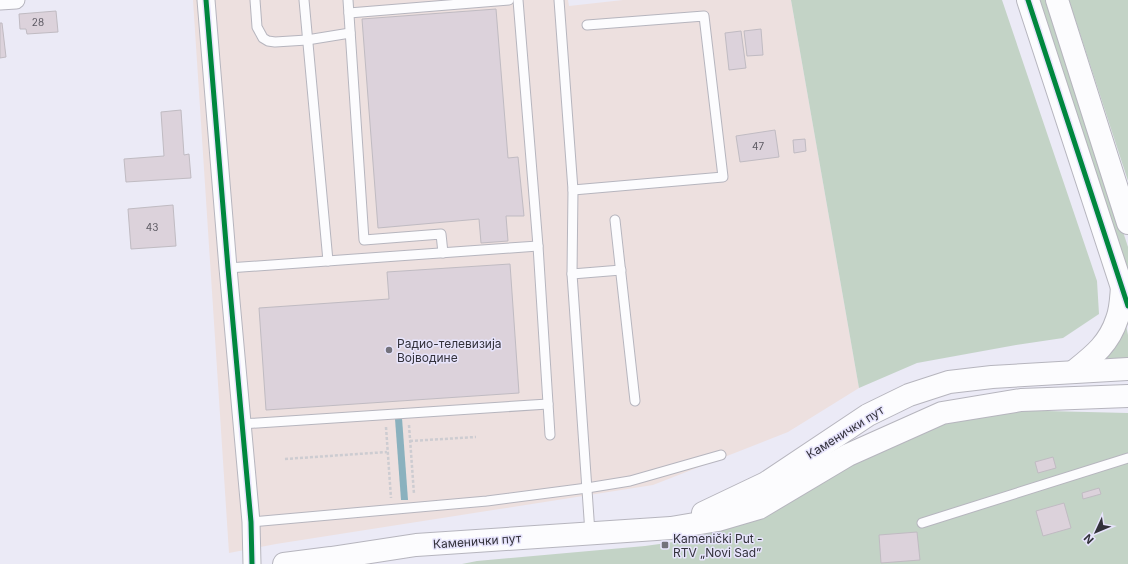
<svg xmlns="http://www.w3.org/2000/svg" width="1128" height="564" font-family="Inter,sans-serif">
<rect width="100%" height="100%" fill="#ebeaf6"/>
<!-- commercial -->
<path fill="#ede0df" d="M193 0H568L569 6 623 0H791L859 388 788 432 653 485 276 544 229 553Z"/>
<!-- green -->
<g fill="#c3d3c6">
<path d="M791 0H1002L1097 281 1099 314 1063 338 1016 345 917 363 859 388Z"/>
<path d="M1038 0H1047L1128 247V275Z"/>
<path d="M1069 0H1128V181Z"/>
<path d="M1124 316 1128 335V360L1095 364Z"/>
<path d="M1009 410 1128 413V564H462L477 561 645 546 681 541 728 528 934 419Z"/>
</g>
<!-- water -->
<path fill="#8ab1be" d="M402 418 408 500H401L395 419Z"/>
<!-- building -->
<g fill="#dcd2db" stroke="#c0bbc2">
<path d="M496 9 508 158 518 157 524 216H506L508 241 481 243 479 219 378 228 362 19Z"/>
<path d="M56 11 58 32 27 34 26 29H20L19 14Z"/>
<path d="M0 23H2L6 57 0 58Z"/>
<path d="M761 29 763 55 747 56 744 31Z"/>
<path d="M741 31 746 68 729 70 725 33Z"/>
<path d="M181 110 184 155 189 154 191 178 126 182 124 159 164 156 161 112Z"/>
<path d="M775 130 779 157 740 162 736 136Z"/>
<path d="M805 139 806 151 794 153 793 140Z"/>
<path d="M173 205 176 246 131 249 128 209Z"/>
<path d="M510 264 519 393 266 410 259 308 389 299 387 272Z"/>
<path d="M1053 457 1056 468 1038 473 1035 462Z"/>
<path d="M1099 488 1101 494 1083 499 1082 493Z"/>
<path d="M1064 503 1071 528 1043 536 1036 511Z"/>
<path d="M917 532 920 560 881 563 879 535Z"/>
</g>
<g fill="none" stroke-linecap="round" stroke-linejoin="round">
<defs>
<g id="lane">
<path d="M255 0 257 27 263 38 268 41 275 42 307 40 350 33"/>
<path d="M304 0 328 261"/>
<path d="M348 0 364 240 441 234 443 253"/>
<path d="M518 0 538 246 550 435"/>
<path d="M559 0 573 190 572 274 590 533"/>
<path d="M349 13 509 0"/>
<path d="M573 190 723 177 704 16 587 25"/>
<path d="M615 220 635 401"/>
<path d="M228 268 538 246"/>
<path d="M572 274 621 270"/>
<path d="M242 424 548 404"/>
<path d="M251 522 487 501 587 488 630 481 721 455"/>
<path d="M922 523 1128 458"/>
</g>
<g id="street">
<path d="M206 0 228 268 251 522 252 564"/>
<path d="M0 1 16 0"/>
</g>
<g id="secondary">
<path d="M1028 0 1128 306"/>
<path d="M1057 0 1128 223"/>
<path d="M1073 372C1093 356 1109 344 1117 319 1121 309 1121 298 1122 287"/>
<path d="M703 513 766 483 868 415 909 395 949 382 992 377 1128 369"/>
<path d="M284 564 331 558 416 545 671 528 718 520 759 508 848 455 942 413 1021 400 1128 396"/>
</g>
</defs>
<!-- lane casing -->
<use href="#lane" stroke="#b6b5be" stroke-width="11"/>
<!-- street casing -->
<use href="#street" stroke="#b6b5be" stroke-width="19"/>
<!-- secondary casing -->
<use href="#secondary" stroke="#b6b5be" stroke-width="24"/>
<!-- path -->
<g stroke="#cdccd1" stroke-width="2.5" stroke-dasharray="3 2" stroke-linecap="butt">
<path d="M409 425 414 494"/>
<path d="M386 427 391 498"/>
<path d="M410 441 476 437"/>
<path d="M285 459 387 452"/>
</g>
<!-- lane -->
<use href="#lane" stroke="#fcfcfe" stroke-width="9"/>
<!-- street -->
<use href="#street" stroke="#fcfcfe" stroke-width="17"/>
<!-- secondary -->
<use href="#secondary" stroke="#fcfcfe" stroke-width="22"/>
<defs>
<g id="cycleway">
<path d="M206 0 228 268 251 522 252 564"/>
<path d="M1028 0 1128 306"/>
</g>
</defs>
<!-- cycleway casing -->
<use href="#cycleway" stroke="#e7e4fc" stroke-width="8"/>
<!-- cycleway -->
<use href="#cycleway" stroke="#00873e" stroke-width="5"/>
</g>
<!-- markers -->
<g fill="#73727c" stroke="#e7e4fc" stroke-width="1.5">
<circle cx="389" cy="350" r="4"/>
<rect x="661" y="541" width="8" height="8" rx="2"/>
</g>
<g text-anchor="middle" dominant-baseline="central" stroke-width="3" stroke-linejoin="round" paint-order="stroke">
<!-- number labels -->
<g font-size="10" fill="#5d5a63">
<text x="38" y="22">28</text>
<text x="758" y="146">47</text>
<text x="152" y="227">43</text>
</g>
<!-- poi labels -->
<g font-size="12" fill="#32313a" stroke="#e7e4fc" text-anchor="start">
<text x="397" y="343">Радио-телевизија<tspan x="397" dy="14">Војводине</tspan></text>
<text x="673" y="538">Kamenički Put -<tspan x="673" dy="14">RTV „Novi Sad”</tspan></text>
</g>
<!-- street labels -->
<g font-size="12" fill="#32313a" stroke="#e7e4fc">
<text transform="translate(845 432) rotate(-32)">Каменички пут</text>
<text transform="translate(477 541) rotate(-4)">Каменички пут</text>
</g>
</g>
<!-- north arrow -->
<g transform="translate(1096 532) rotate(226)" stroke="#e7e4fc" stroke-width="3" paint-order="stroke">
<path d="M0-3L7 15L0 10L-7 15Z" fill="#32313a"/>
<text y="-6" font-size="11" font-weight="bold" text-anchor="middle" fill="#32313a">N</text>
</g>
</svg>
